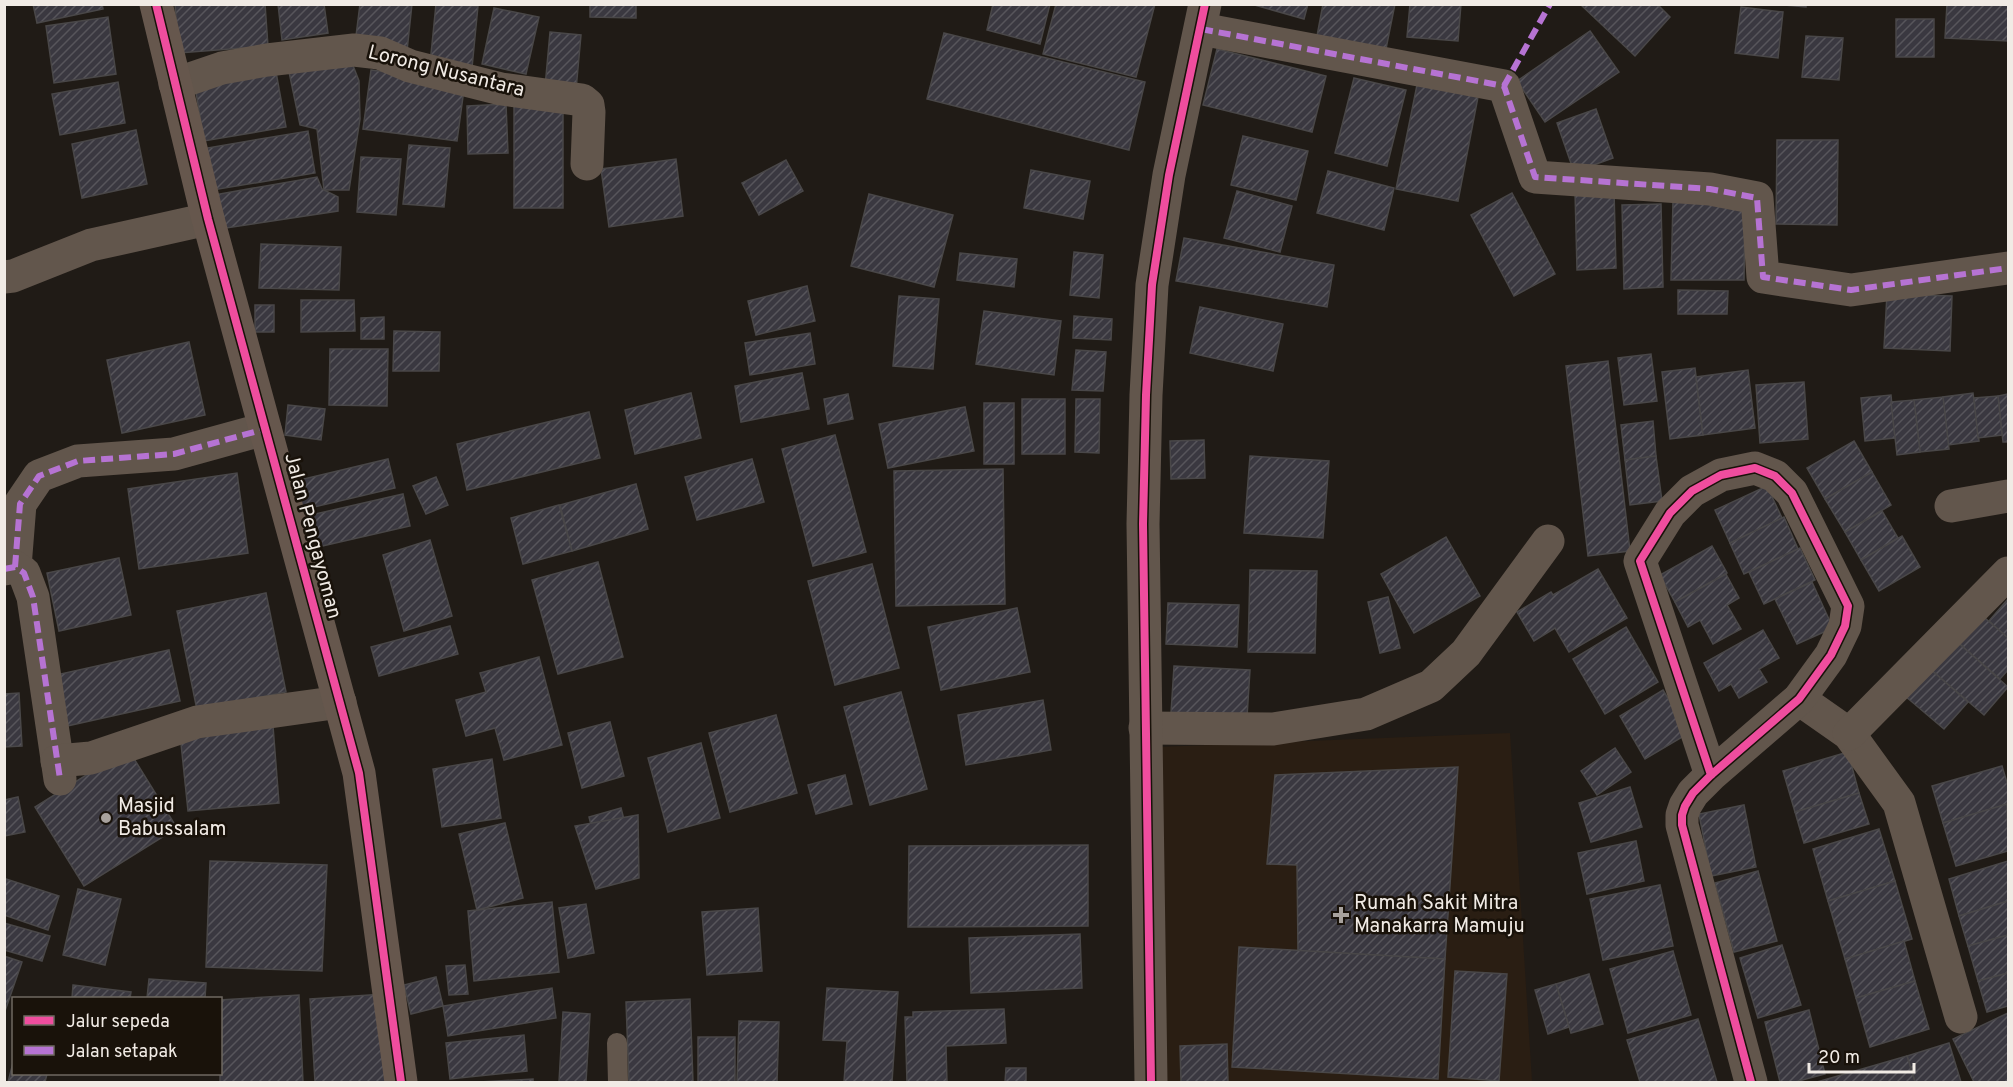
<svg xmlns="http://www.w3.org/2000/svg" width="2013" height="1087" font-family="Overpass,sans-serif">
<defs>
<pattern id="building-hatch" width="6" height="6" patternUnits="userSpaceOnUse" patternTransform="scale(1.5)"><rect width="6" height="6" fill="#3a3840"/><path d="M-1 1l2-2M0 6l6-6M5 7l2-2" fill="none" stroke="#57555b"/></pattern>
</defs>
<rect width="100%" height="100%" fill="#201b16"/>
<!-- built -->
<path fill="#2a1e13" d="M1510 733 1532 1082H1164L1158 747Z"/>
<!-- building -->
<g fill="url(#building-hatch)" stroke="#494748" stroke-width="1.5">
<path d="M33 4H102L103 9 37 23Z"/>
<path d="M175 4H265L268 46 179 53Z"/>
<path d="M278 4H324L328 33 282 40Z"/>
<path d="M360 4H412L407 51 355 44Z"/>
<path d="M436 4 478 6 472 68 430 64Z"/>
<path d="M590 4H636V18L590 17Z"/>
<path d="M993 4H1050L1040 44 987 30Z"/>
<path d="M1056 4H1155L1136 77 1043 54Z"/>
<path d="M1251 4H1308L1304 19Z"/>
<path d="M1323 4H1395L1386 49 1317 36Z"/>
<path d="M1410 4H1461L1458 41 1407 37Z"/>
<path d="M1580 4H1657L1670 17 1635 56Z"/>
<path d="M1774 4H1806V7Z"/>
<path d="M1947 4H2008V41L1945 38Z"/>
<path d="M1741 7 1783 12 1778 58 1735 53Z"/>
<path d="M494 8 539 17 526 74 482 64Z"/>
<path d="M108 17 116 74 54 83 46 26Z"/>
<rect x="1896" y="19" width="38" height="38"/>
<path d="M1590 31 1619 72 1545 122 1517 81Z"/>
<path d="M550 32 581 35 576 90 545 87Z"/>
<path d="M944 33 1145 82 1129 150 927 99Z"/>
<path d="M1806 36 1843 38 1839 80 1802 77Z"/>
<path d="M1217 49 1326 76 1312 132 1203 105Z"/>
<path d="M352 63 359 81 360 119 349 190H324L317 129 300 125 289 72Z"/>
<path d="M371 70 465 82 457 141 363 129Z"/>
<path d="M276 72 286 127 204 141 195 86Z"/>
<path d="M1354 78 1406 90 1387 166 1335 153Z"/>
<path d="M118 82 125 123 60 135 52 94Z"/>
<path d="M1417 85 1478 97 1458 201 1396 189Z"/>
<path d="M506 104 508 153 468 154 467 106Z"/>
<rect x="514" y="106" width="49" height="102"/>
<path d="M1596 109 1613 158 1574 172 1557 123Z"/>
<path d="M136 130 147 184 82 198 72 144Z"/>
<path d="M308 131 315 173 213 190 207 148Z"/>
<path d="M1243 136 1308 151 1296 200 1231 185Z"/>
<path d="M1777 140H1838L1837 225 1776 224Z"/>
<path d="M409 145 450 148 444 207 403 204Z"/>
<path d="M361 157 401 159 396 215 357 212Z"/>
<path d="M676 159 683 216 609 227 601 169Z"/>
<path d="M786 160 803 191 759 215 742 183Z"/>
<path d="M1031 170 1090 181 1083 219 1024 208Z"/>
<path d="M1328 171 1394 188 1384 230 1317 213Z"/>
<path d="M317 177 322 189 338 197V211L213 230 208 196Z"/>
<path d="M1237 191 1292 206 1280 252 1224 238Z"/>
<path d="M1614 191 1616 268 1577 270 1575 192Z"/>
<path d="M1512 193 1555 274 1514 296 1471 215Z"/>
<path d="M869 194 953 215 934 287 851 266Z"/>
<path d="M1673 201H1745L1744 280H1671Z"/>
<path d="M1661 204 1663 287 1624 289 1622 205Z"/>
<path d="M1184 238 1334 265 1327 307 1176 281Z"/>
<path d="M261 244 341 247 339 290 259 288Z"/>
<path d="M1074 252 1103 255 1099 298 1070 295Z"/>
<path d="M960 253 1017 259 1014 287 957 280Z"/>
<path d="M807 286 815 321 756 335 748 301Z"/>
<path d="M1678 290 1728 291 1727 314H1678Z"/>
<path d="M1887 294 1952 296 1950 351 1884 348Z"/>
<path d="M899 296 939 299 933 369 893 366Z"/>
<path d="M301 300H354L355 331 301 332Z"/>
<rect x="255" y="305" width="19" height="27"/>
<path d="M1200 307 1283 324 1273 371 1190 353Z"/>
<path d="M984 311 1061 321 1054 375 976 364Z"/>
<path d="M1074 316 1112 319 1111 340 1073 338Z"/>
<path d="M384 317V339H361V318Z"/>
<path d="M394 331 440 332 439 371H393Z"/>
<path d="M810 333 815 364 750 375 745 343Z"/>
<path d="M189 342 205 415 122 433 107 360Z"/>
<path d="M330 349H388L387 406 329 405Z"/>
<path d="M1076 350 1106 352 1103 391 1072 390Z"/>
<path d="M1651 354 1657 401 1624 405 1618 358Z"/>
<path d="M1608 361 1630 551 1588 556 1566 366Z"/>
<path d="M1695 368 1703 435 1670 439 1662 372Z"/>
<path d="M1748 370 1755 428 1703 435 1696 377Z"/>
<path d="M802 373 809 409 741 422 735 386Z"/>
<path d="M1804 382 1808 439 1760 443 1756 385Z"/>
<path d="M691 393 701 438 635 454 625 410Z"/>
<path d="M1973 393 1979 441 1948 445 1943 397Z"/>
<path d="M848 394 853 419 828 424 824 399Z"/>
<path d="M2008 394V442H2003L1998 396Z"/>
<path d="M1891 395 1895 438 1865 441 1861 398Z"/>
<path d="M1998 396 2002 435 1978 438 1974 398Z"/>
<path d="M1943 397 1949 449 1920 452 1914 400Z"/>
<rect x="1022" y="399" width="43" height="55"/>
<path d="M1076 399H1100L1099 453 1075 452Z"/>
<path d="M1914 400 1920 452 1897 455 1891 402Z"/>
<rect x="984" y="403" width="30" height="61"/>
<path d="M288 405 325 409 321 440 285 435Z"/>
<path d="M965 407 974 451 888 468 879 424Z"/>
<path d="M589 412 600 458 467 490 457 444Z"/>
<path d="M1653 421 1656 456 1625 460 1621 425Z"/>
<path d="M835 435 866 552 813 566 782 449Z"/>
<path d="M1204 440 1205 478 1171 479 1170 441Z"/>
<path d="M1854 441 1872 472 1825 499 1807 468Z"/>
<path d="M1250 456 1329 461 1323 538 1244 533Z"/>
<path d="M1656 456 1662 501 1630 505 1625 460Z"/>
<path d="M388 459 395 488 297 511 291 482Z"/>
<path d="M752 459 764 502 697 520 685 477Z"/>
<path d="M1003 469 1005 604 896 606 894 471Z"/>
<path d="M1872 472 1891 505 1845 532 1825 499Z"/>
<path d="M237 473 248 553 139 569 128 489Z"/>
<path d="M436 477 448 505 426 514 413 486Z"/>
<path d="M636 484 648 529 572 551 560 505Z"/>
<path d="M1767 486 1782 518 1730 543 1715 510Z"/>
<path d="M403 494 410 526 309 549 302 517Z"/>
<path d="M559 505 572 551 523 564 511 518Z"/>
<path d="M1882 511 1898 538 1861 560 1845 532Z"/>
<path d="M1784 517 1798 549 1744 574 1730 543Z"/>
<path d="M1902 536 1920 567 1879 591 1861 560Z"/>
<path d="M1446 537 1480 596 1414 633 1381 574Z"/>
<path d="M430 540 452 616 404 631 383 555Z"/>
<path d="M1712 546 1727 573 1675 602 1660 575Z"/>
<path d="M1800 548 1815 580 1764 604 1749 572Z"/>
<path d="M119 558 131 615 59 631 47 573Z"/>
<path d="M598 562 623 657 558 674 532 580Z"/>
<path d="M872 564 899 668 835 685 808 581Z"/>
<path d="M1598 569 1627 618 1569 652 1555 628 1534 641 1517 612 1551 592 1553 595Z"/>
<path d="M1250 570 1317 571 1315 653 1248 652Z"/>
<path d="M1726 574 1739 598 1727 605 1741 629 1713 644 1700 620 1688 627 1675 602Z"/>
<path d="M1812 582 1833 628 1797 644 1775 599Z"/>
<path d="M266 593 286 692 197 710 177 611Z"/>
<path d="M1388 597 1400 648 1380 653 1368 602Z"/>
<path d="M2008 599V638L1989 621Z"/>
<path d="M1168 603 1239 605 1237 647 1166 644Z"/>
<path d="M1017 608 1030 672 941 690 928 627Z"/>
<path d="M1978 612 2008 638V670L2000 679 1954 639Z"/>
<path d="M450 626 458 654 379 676 371 647Z"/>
<path d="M1626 627 1658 682 1605 714 1573 659Z"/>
<path d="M1763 630 1779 658 1759 669 1767 682 1739 698 1731 684 1719 691 1704 663Z"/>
<path d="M1954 639 2008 687 1984 715 1929 668Z"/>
<path d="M169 650 180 701 67 726 56 675Z"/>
<path d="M539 657 562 745 504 760 495 728 466 736 456 700 486 692 480 673Z"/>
<path d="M1174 666 1250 670 1247 717 1171 713Z"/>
<path d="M1929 668 1968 702 1944 729 1905 696Z"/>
<path d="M1663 690 1689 733 1645 759 1620 716Z"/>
<path d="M901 692 927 789 870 805 844 707Z"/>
<path d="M19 693 22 746 4 747V694Z"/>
<path d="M1043 700 1051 750 966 765 958 715Z"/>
<path d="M776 715 797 793 730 812 709 733Z"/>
<path d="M610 722 624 776 582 788 568 733Z"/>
<path d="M273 726 279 803 188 811 180 734Z"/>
<path d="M701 743 720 818 668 832 648 758Z"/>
<path d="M1615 748 1631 772 1597 795 1581 771Z"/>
<path d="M128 749 177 828 84 886 35 807Z"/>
<path d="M1848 752 1859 793 1795 812 1783 771Z"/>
<path d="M492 759 501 818 442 827 433 769Z"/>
<path d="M2002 766 2008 786V804L1943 823 1932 786Z"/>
<path d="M1458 767 1445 959 1298 951 1297 865 1267 864 1275 775Z"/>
<path d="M845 775 852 804 816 814 808 785Z"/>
<path d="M1630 787 1642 827 1591 842 1579 803Z"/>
<path d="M1859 793 1869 824 1804 843 1795 812Z"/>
<path d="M18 797 25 832 4 836V800Z"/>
<path d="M2007 804 2008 851 1956 866 1943 823Z"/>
<path d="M1744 805 1756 867 1711 876 1699 814Z"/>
<path d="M621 808 636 866 604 875 589 817Z"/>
<path d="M638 815 639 878 596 889 575 826Z"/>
<path d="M505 823 523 898 477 910 459 834Z"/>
<path d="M1879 829 1895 881 1828 901 1813 849Z"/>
<path d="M1636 841 1644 881 1587 894 1578 853Z"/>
<path d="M1088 845V926L908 927 909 846Z"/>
<path d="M210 861 327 865 322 971 206 967Z"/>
<path d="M2008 861V901L1959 916 1949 879Z"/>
<path d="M1758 871 1777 941 1734 952 1715 883Z"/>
<path d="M6 879 59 896 48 930 4 915V884Z"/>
<path d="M1895 881 1912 939 1845 959 1828 901Z"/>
<path d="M1660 885 1673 946 1603 960 1590 899Z"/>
<path d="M78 889 121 899 105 965 63 955Z"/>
<path d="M2008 901V935L1968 946 1959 916Z"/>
<path d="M552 902 559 972 474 981 468 911Z"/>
<path d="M586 904 594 953 568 958 559 908Z"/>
<path d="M758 908 762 971 707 975 702 912Z"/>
<path d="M4 923 50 936 42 961 4 950Z"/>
<path d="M1080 934 1082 988 971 993 969 938Z"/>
<path d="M2008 935V973L1978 981 1968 946Z"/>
<path d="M1904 941 1915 981 1856 998 1845 959Z"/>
<path d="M1782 945 1801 1005 1758 1018 1740 958Z"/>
<path d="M1239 947 1445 959 1438 1079 1232 1067Z"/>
<path d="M1673 951 1691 1015 1628 1033 1610 969Z"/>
<path d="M4 956 22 962 4 1014Z"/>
<path d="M465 965 468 994 449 995 446 966Z"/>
<path d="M1455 971 1507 974 1499 1081 1448 1077Z"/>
<path d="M2008 973V1006L1987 1012 1978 981Z"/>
<path d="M1589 974 1603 1024 1571 1033 1556 984Z"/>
<path d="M436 977 443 1006 411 1014 404 985Z"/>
<path d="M149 979 206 983 205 998H147Z"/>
<path d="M1915 981 1929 1029 1870 1047 1856 998Z"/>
<path d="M1556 984 1569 1027 1548 1034 1535 990Z"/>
<path d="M73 985 131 992 130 998H72Z"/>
<path d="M552 988 556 1018 448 1036 443 1006Z"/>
<path d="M827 988 898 992 892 1082H844L847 1041 823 1040Z"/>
<path d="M384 994 396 1082H315L310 999Z"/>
<path d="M299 995 303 1082H220V1000Z"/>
<path d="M690 999 693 1082H629L626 1002Z"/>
<path d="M1004 1009 1006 1043 946 1046 947 1082H907L905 1017H913V1012Z"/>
<path d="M1809 1010 1825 1074 1795 1082H1780L1765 1022Z"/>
<path d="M563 1012 590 1014 586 1082H559Z"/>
<path d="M2008 1013V1082H1974L1953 1039Z"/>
<path d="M1698 1019 1717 1082H1640L1627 1040Z"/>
<path d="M739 1021 779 1022 777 1082H737Z"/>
<path d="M524 1035 527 1071 450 1079 446 1043Z"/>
<rect x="698" y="1037" width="37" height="45"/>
<path d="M1949 1043 1961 1082H1915L1907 1056Z"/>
<path d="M1227 1044 1228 1082H1181L1180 1046Z"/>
<path d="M1907 1056 1915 1082H1817Z"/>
<path d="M14 1059V1074H47L45 1082H8Z"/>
<path d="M1006 1068H1026V1082H1005Z"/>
<path d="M533 1079V1082H479Z"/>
</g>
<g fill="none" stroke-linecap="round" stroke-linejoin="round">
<!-- lane -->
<path stroke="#62564c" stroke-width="20" d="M617 1043 618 1082"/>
<!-- street -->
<g stroke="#62564c" stroke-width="33">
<path d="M1201 29 1504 86 1535 177 1710 189 1757 198 1763 277 1851 290 2008 268"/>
<path d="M175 84 222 68 267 60 354 50 380 53 410 66 501 89 582 100 588 105 589 112 587 164"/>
<path d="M4 277 13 276 91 245 208 219"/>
<path d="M1951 506 2008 496"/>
<path d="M15 567 20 504 39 476 78 461 174 454 265 429"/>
<path d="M4 569 15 567 24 573 33 597 60 779"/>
<path d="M1799 699 1849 734 1899 803 1961 1017"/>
<path d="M1145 728 1273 729 1366 714 1431 686 1466 653 1548 541"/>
<path d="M1849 734 2008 573"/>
<path d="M57 761 91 758 197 722 340 702"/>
<path d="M1711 775 1640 561 1670 513 1692 491 1721 475 1755 468 1775 476 1792 493 1848 606 1845 626 1831 655 1799 699 1711 775 1693 793 1685 806 1682 815V825L1751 1082"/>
<path d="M1151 1082 1143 524 1146 395 1152 285 1169 175 1205 4"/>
</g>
<!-- secondary -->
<path stroke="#66574d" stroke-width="33" d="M156 4 208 219 359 773 401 1082"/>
<!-- quiet -->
<g stroke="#b673d3" stroke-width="6" stroke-dasharray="12 6" stroke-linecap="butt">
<path d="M1201 29 1504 86 1535 177 1710 189 1757 198 1763 277 1851 290 2008 268"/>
<path d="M1504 86 1550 4"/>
<path d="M15 567 20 504 39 476 78 461 174 454 265 429"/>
<path d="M4 569 15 567 24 573 33 597 60 779"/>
</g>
<defs>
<g id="cycleway">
<path d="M156 4 208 219 359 773 401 1082"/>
<path d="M1711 775 1640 561 1670 513 1692 491 1721 475 1755 468 1775 476 1792 493 1848 606 1845 626 1831 655 1799 699 1711 775 1693 793 1685 806 1682 815V825L1751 1082"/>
<path d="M1151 1082 1143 524 1146 395 1152 285 1169 175 1205 4"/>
</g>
</defs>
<!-- cycleway casing -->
<use href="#cycleway" stroke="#19120a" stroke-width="11"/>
<!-- cycleway -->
<use href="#cycleway" stroke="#ef4d9e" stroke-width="8"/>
</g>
<!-- markers -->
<g fill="#a8a29d" stroke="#19120a" stroke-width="2">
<circle cx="106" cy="818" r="6"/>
<path d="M1338 906h6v6h6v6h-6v6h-6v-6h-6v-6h6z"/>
</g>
<g text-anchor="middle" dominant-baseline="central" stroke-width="5" stroke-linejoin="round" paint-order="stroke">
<!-- street labels -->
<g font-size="20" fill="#f1ebe5" stroke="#19120a">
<text transform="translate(446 72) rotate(14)">Lorong Nusantara</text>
<text transform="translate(312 536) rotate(75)">Jalan Pengayoman</text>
</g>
<!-- poi labels -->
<g font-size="20" fill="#f1ebe5" stroke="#19120a" text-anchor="start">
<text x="118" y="807">Masjid<tspan x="118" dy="23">Babussalam</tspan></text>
<text x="1354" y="904">Rumah Sakit Mitra<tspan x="1354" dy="23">Manakarra Mamuju</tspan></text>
</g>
</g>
<!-- border -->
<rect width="2013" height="1087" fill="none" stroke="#f1ebe5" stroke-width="12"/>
<!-- legend -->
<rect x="12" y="997" width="210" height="78" fill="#19120a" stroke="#6f6962" stroke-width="1.5"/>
<rect x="24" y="1016" width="30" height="9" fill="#ef4d9e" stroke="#6f6962" stroke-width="1.5"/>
<text x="66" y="1027" font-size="18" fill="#f1ebe5">Jalur sepeda</text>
<rect x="24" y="1046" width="30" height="9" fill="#b673d3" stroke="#6f6962" stroke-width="1.5"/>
<text x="66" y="1057" font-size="18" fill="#f1ebe5">Jalan setapak</text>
<!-- scale -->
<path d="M1809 1063v9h105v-9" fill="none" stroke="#f1ebe5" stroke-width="3"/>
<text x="1818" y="1063" font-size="18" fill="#f1ebe5" stroke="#19120a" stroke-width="4.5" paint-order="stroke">20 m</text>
</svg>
